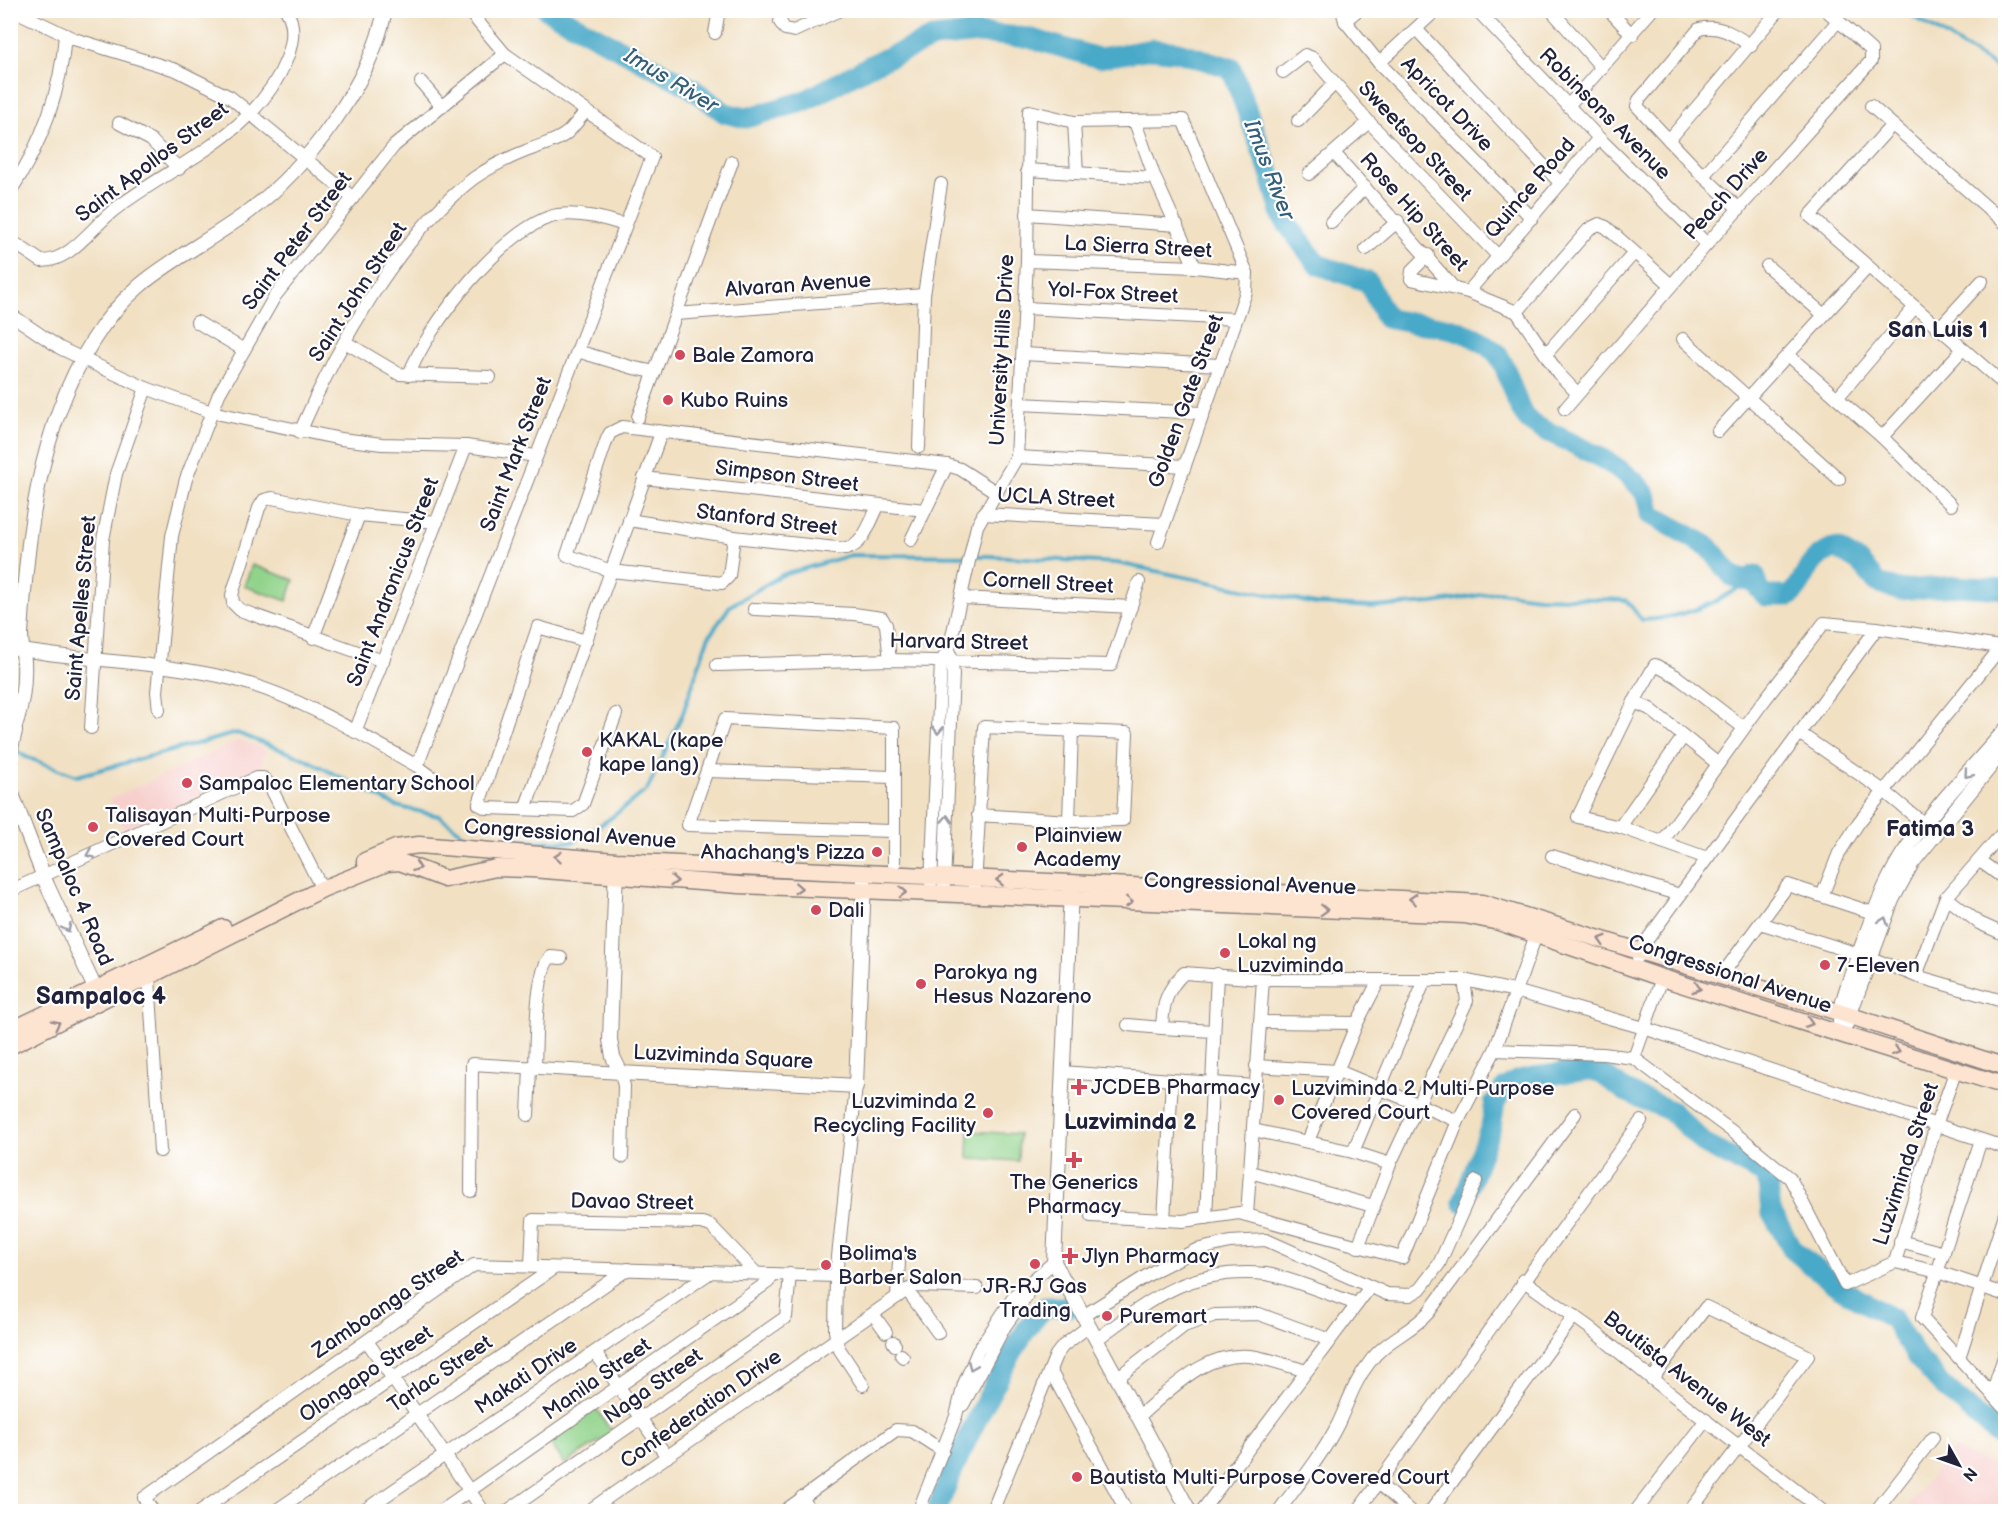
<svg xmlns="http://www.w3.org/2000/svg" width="2016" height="1522" font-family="'Balsamiq Sans',sans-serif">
<rect width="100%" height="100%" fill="#fff"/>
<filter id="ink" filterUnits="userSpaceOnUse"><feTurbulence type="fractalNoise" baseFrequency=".0167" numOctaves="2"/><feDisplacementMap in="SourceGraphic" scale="12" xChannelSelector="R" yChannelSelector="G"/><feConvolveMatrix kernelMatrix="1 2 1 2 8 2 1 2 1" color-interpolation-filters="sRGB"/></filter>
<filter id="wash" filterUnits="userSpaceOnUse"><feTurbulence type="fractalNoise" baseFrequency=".008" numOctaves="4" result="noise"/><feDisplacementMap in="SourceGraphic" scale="24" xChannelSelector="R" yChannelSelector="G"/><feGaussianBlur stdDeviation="1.35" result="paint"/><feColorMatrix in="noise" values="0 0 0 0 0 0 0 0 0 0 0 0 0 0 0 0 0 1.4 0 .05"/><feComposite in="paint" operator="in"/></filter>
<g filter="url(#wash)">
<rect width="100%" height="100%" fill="#f1e0c2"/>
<!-- built -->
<g fill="#f7d0ce">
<path d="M240 740 265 748 262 766 124 830 110 799Z"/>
<path d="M1953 1449 2005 1471V1511H1904Z"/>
</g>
<!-- green -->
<g fill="#90d38a" stroke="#597a62" stroke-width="1.5">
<path d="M252 565 294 580 287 601 244 586Z"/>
<path d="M969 1131 1019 1134 1018 1161 968 1158Z"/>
<path d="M596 1408 612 1433 565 1464 548 1440Z"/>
</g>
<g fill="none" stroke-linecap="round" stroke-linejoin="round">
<!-- stream -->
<g stroke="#49a9c8" stroke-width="4">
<path d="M1903 10 2006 73"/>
<path d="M15 750 26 757 77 776 237 733 303 758 396 806 439 816 472 840 573 842 608 820 647 790 683 713 708 638 730 606 782 575 851 555 990 556 1117 563 1316 604 1372 607 1433 603 1499 592 1538 597 1626 600 1642 620C1678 619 1720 604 1747 581"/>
</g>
<!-- river -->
<g stroke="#49a9c8" stroke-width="21">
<path d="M547 10 690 87 725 113 746 118 805 101 871 65 933 38 978 33 1029 38 1099 58 1152 49 1178 52 1231 68 1270 173 1283 218 1317 264 1368 282 1386 318C1415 326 1448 322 1475 338 1482 342 1496 351 1500 358 1512 377 1514 413 1536 426 1565 441 1656 475 1650 514L1709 547 1732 576 1747 581 1755 575 1758 588 1766 596H1790C1810 578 1802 560 1836 548L1858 561 1877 582 1898 590 1957 586 2006 589"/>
<path d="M1463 1202 1491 1126 1495 1102 1505 1088 1518 1080 1533 1077 1589 1070 1602 1074 1625 1091 1671 1111 1706 1145 1767 1176 1771 1211 1792 1249 1838 1287 1893 1319 1916 1356 1942 1385 2006 1442"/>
<path d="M936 1512C954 1463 977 1417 1001 1373 1014 1349 1025 1327 1045 1307H1069"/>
</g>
</g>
</g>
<g filter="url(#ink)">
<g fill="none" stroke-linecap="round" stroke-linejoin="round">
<defs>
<g id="minor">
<path d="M13 10 74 39 176 70 230 97 353 198"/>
<path d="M782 10 780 22 785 29 794 31 840 10"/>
<path d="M1342 10 1345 21 1379 63 1532 218"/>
<path d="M1477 10 1599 138 1707 244"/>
<path d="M1551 10 1602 68"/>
<path d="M1609 10 1632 35"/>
<path d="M1345 21 1358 10"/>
<path d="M1416 29 1560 183"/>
<path d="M715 33 719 10"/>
<path d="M1379 63 1436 10"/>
<path d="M1283 72 1305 55 1313 58 1369 122 1498 256"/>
<path d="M421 82 442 107"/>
<path d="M1568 106 1652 10"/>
<path d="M1871 106 2006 224"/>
<path d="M1298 121 1335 83"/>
<path d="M1074 122 1077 173"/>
<path d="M1135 122 1155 178 1195 267"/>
<path d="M119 123 151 140 179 169"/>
<path d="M1892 125 1810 216 2006 386"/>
<path d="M1669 140 1779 10"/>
<path d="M1334 153 1454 288"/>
<path d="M1027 170 1155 178"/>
<path d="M1309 174 1369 122"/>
<path d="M1703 176 1838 21"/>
<path d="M10 192C41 145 61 91 65 35"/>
<path d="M1739 209 1703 176 1637 106 1639 100 1699 29C1720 24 1735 35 1751 46"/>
<path d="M1027 214 1177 225"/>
<path d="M1331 222 1365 187"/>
<path d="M10 240 41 261C70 262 92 227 114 210 173 164 257 135 287 58 293 42 296 25 286 10"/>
<path d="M1366 249 1398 221"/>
<path d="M1428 255 1412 271 1411 279 1468 292 1517 312 1558 373 1577 393"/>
<path d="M1027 261 1195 267 1247 273"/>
<path d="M1767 266 1824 315"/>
<path d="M1468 292 1599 138"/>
<path d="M1025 308 1236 319"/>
<path d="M1517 312 1589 229 1599 224 1606 227 1671 285"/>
<path d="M10 314 60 348 83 359 146 388 211 412 341 439 382 444 466 446 536 456"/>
<path d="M676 314 924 295"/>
<path d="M197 322 244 350"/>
<path d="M1938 329 1982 281"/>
<path d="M1683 339 1839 479"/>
<path d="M345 342 399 374 490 377"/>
<path d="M577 351 634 368 655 372"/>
<path d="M1547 353 1634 253"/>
<path d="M1023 354 1219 365"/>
<path d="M1788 355 1882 437 1951 505"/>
<path d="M409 375C426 327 506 224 558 215 580 212 604 218 625 225"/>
<path d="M1837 398 1914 308"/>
<path d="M1020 404 1203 413"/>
<path d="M1565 409 1707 244 1871 61V50L1826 10"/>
<path d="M638 417 732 162"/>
<path d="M1718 431 1868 267"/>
<path d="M300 432C336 348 400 234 474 178 490 167 508 158 526 151 540 145 557 142 568 132 574 126 580 118 586 111"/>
<path d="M1882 437 1962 350"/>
<path d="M919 447 924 295 941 184"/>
<path d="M1017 457 1185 466"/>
<path d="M644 478 925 510"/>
<path d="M983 514 1163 524"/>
<path d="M629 520 734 537 846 549C864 545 870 522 878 506"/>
<path d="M734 537 729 576 722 583 611 571 567 555 607 439 610 433 622 427 947 465 960 469 996 492"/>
<path d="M911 540 947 465"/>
<path d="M962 598 1131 607"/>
<path d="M754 609 854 614 882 618 886 625 890 660"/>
<path d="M313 638 359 515"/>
<path d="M586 641 538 627 479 804 486 808 573 811 583 804 616 714"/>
<path d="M10 648C85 662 162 661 236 680 300 697 360 734 417 766L432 777"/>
<path d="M383 661 240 610 233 603 232 595 259 508 264 500 272 498 359 515 437 522"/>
<path d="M717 665 890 660 1111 665 1139 582"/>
<path d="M1634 702 1650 709 1718 764"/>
<path d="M159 710 157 692 172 536 186 479 219 394 275 296 394 146 505 54"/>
<path d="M91 728 103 540 116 474 146 388"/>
<path d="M1744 728 1676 676 1655 665 1634 702 1578 817 1620 827 1662 842 1760 706 1824 623 1877 628 2006 648"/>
<path d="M355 732 466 446"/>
<path d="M1799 733 1884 791 1934 832"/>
<path d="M417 766 652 157 505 54 468 10"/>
<path d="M707 771 893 777"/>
<path d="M525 809 661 433"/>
<path d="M1069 821 1072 730"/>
<path d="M1620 827 1683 737"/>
<path d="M892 831 688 825 725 719 894 728V875"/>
<path d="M1662 842 1707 858"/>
<path d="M1552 856 1680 895"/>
<path d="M1980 861 2006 880"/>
<path d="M931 883 941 662 949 649 977 526 1017 457 1027 261 1029 111 1074 122 1183 120 1247 273 1246 292 1158 542"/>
<path d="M944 884 953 674 951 656"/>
<path d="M975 887 984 727 1127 733 1123 820 1069 821 978 815"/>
<path d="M10 891 256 778H263L269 784 322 889"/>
<path d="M1822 896 1839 853 1859 822 2002 646"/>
<path d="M1946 897 1979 923 2006 935"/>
<path d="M1760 923 1871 958 1916 976 2006 1002"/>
<path d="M1638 957 1647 940 1877 628"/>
<path d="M1721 976 1788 885 1873 913"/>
<path d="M1916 976 1945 899 2006 829"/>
<path d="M149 978 160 1151"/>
<path d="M1260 1022 1357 1023"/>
<path d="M1128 1025 1162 1028C1163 1004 1166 990 1184 973L1263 979 1464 980 1515 991 1644 1028 2006 1148"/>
<path d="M1162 1028 1214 1031"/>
<path d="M1495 1050 1603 1054 1634 1058 1745 1141 1790 1178 1845 1285 1895 1262"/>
<path d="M1634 1058 1662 978"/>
<path d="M1256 1066 1338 1071 1458 1121"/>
<path d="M535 1067C536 1046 535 968 551 957L561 958"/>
<path d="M1956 1070 1936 1125 1895 1262 1938 1272 2006 1295"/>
<path d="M1062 1072 1255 1086"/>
<path d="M856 1086 836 1276 835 1331 838 1347 863 1385"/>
<path d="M528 1115 530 1067"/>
<path d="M1253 1130 1353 1152 1390 1164"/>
<path d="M1981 1140 1922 1318 2006 1409"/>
<path d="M1308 1141 1357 1023 1379 980"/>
<path d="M1353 1152 1425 980"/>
<path d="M1250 1172 1373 1206"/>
<path d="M471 1191 472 1064 621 1073 624 1086 622 1157"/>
<path d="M1247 1215 1263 979"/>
<path d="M1091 1216 1183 1221 1239 1213 1402 1258 1458 1121 1495 1050 1536 935"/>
<path d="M1206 1218 1217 974"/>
<path d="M1164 1220 1172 1080"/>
<path d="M1900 1241 1944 1253"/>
<path d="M1358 1247 1390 1164 1467 1001 1464 980"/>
<path d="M531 1266 533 1220 702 1223 711 1226 756 1273"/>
<path d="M1523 1280 1590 1328 1652 1379 1824 1512"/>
<path d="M907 1290 938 1333"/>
<path d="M897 1297 899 1262"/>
<path d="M873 1314 886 1332"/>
<path d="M1083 1316 1156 1270 1196 1250 1230 1242 1266 1240 1387 1294 1410 1295 1420 1289 1439 1264 1476 1181"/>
<path d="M1096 1340C1153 1297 1191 1267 1266 1274 1288 1277 1333 1296 1357 1304"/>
<path d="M367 1341 484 1512"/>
<path d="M893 1342 895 1345"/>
<path d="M595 1352 667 1457"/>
<path d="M901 1355 903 1357"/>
<path d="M1959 1358 2006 1211"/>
<path d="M1050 1370 1127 1512"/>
<path d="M1117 1378 1184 1326 1215 1315 1259 1314 1330 1340"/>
<path d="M1652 1379 1706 1307 1808 1356 1689 1512"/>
<path d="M1992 1394 2006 1350"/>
<path d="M963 1405 1005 1326 1026 1297 1030 1283"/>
<path d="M1138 1417C1172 1389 1207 1348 1256 1357 1272 1360 1289 1366 1306 1371"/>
<path d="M1378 1483 1411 1512"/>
<path d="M802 1497 811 1512"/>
<path d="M154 1512 144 1498 474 1265 836 1276"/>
<path d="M199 1512 554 1268"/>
<path d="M274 1512 628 1269"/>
<path d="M362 1512 711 1272"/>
<path d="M439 1512 768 1282 773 1274"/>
<path d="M506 1512 786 1317 790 1274"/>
<path d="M587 1512 907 1290 916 1286 977 1288"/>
<path d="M783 1512 896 1430 912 1431 943 1451"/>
<path d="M918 1512 956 1416 964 1384 978 1351 1015 1295 1054 1262"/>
<path d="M992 1512 1056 1355 1063 1346 1089 1326"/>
<path d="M1201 1512 1370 1287"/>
<path d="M1278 1512C1299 1483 1322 1456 1338 1424 1348 1403 1354 1382 1369 1363 1385 1340 1410 1333 1428 1313L1575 1114"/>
<path d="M1357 1512 1641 1121"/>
<path d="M1430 1512 1574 1316"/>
<path d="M1635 1512 1706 1420"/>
<path d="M1875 1512 1933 1438"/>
</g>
<g id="tertiary">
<path d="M16 723C22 704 25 681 24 661 23 651 21 644 21 634 27 534 39 428 92 342 135 272 186 258 247 213 306 169 371 84 385 10"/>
<path d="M10 753 15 731 14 716"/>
<path d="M10 789 47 885 100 999"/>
<path d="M616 867 610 1040 613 1057 621 1073 839 1085 856 1086 864 880"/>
<path d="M1071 890 1054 1262 1190 1512"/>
<path d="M1846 1024 1892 900 1912 863 2006 747"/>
<path d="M1840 1033C1838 1004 1850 981 1859 954 1871 921 1882 888 1901 857 1930 811 1970 771 2006 729"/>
</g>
<g id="secondary">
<path d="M365 861 396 848 419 845 616 861 1482 903 1851 1016 2006 1067"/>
<path d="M10 1031 223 928"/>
<path d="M10 1046 322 889 387 863 400 862 445 879 496 868 531 869 739 885 1465 915 1499 922 1662 978 2006 1086"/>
</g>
</defs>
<!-- minor casing -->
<use href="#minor" stroke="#8a817e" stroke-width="14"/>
<!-- tertiary casing -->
<use href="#tertiary" stroke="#8a817e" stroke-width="16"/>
<!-- secondary casing -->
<use href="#secondary" stroke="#8a817e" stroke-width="19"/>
<!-- minor -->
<use href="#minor" stroke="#fff" stroke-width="12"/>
<!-- tertiary -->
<use href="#tertiary" stroke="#fff" stroke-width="14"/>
<!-- secondary -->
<use href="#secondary" stroke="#fde4d1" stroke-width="16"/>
</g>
<!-- one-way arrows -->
<defs><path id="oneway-chevron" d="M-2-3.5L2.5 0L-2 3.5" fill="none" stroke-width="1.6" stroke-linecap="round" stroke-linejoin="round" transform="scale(1.5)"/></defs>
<g stroke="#9c9ca7">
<use href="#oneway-chevron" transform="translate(938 730) rotate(92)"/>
<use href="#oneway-chevron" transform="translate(1968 774) rotate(130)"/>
<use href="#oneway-chevron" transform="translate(947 819) rotate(-87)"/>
<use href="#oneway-chevron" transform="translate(90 854) rotate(157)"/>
<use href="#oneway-chevron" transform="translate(1884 921) rotate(-70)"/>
<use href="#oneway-chevron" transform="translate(67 928) rotate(65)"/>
<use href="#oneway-chevron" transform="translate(972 1366) rotate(113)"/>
</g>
<g stroke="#9a8d8e">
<use href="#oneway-chevron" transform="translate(558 857) rotate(-175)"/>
<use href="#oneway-chevron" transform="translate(417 867) rotate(20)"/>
<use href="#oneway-chevron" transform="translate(1000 880) rotate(-177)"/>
<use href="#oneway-chevron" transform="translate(674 881) rotate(4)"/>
<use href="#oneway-chevron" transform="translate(798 888) rotate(3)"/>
<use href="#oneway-chevron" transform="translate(903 892) rotate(2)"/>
<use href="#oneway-chevron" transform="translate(1413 899) rotate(-177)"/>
<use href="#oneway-chevron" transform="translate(1129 902) rotate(2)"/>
<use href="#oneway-chevron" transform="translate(1324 910) rotate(2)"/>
<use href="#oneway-chevron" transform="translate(1602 940) rotate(-163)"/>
<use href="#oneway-chevron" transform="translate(1697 988) rotate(17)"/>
<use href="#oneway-chevron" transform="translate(1809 1023) rotate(18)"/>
<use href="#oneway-chevron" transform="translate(56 1024) rotate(-26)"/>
<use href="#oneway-chevron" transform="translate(1896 1051) rotate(18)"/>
</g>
</g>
<!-- markers -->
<g fill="#d1495b" stroke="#fff" stroke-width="2">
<circle cx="680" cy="355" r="6"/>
<circle cx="668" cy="400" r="6"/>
<circle cx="587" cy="752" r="6"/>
<circle cx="187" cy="783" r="6"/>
<circle cx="93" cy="827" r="6"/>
<circle cx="1022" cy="847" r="6"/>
<circle cx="877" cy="852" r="6"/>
<circle cx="816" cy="910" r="6"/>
<circle cx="1225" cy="953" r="6"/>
<circle cx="1825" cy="965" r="6"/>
<circle cx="921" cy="984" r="6"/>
<path d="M1076 1078h6v6h6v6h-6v6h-6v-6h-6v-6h6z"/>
<circle cx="1279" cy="1100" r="6"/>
<circle cx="988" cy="1113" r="6"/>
<path d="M1071 1151h6v6h6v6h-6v6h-6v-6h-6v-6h6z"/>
<path d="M1067 1247h6v6h6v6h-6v6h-6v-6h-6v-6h6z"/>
<circle cx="1035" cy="1264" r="6"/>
<circle cx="826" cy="1265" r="6"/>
<circle cx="1107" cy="1316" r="6"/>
<circle cx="1077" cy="1477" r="6"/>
</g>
<g text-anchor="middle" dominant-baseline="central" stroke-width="4.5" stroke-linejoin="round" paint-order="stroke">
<!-- street labels -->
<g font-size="21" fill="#22223b" stroke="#fff">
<text transform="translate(1447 104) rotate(46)">Apricot Drive</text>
<text transform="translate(1605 114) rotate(45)">Robinsons Avenue</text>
<text transform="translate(1415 141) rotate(47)">Sweetsop Street</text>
<text transform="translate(152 162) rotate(-37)">Saint Apollos Street</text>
<text transform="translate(1530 188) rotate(-49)">Quince Road</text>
<text transform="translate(1726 194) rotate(-48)">Peach Drive</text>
<text transform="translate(1414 212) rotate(48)">Rose Hip Street</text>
<text transform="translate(297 241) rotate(-53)">Saint Peter Street</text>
<text transform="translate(1138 247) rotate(3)">La Sierra Street</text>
<text transform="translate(798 285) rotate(-4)">Alvaran Avenue</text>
<text transform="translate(358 292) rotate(-57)">Saint John Street</text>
<text transform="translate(1113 293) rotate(3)">Yol-Fox Street</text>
<text transform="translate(1002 350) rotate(-87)">University Hills Drive</text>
<text transform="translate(1186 401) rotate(-70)">Golden Gate Street</text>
<text transform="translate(516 454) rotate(-69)">Saint Mark Street</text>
<text transform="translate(787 476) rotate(7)">Simpson Street</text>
<text transform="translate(1056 498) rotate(3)">UCLA Street</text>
<text transform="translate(767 520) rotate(7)">Stanford Street</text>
<text transform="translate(393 582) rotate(-69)">Saint Andronicus Street</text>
<text transform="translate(1048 583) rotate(3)">Cornell Street</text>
<text transform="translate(81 608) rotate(-85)">Saint Apelles Street</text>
<text transform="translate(959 642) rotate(1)">Harvard Street</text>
<text transform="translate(570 834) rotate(4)">Congressional Avenue</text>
<text transform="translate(1250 884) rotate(2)">Congressional Avenue</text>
<text transform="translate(74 887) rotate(67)">Sampaloc 4 Road</text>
<text transform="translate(1730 974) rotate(18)">Congressional Avenue</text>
<text transform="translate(723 1057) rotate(3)">Luzviminda Square</text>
<text transform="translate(1906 1164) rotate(-72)">Luzviminda Street</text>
<text transform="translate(632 1202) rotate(1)">Davao Street</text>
<text transform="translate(388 1304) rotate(-34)">Zamboanga Street</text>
<text transform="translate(366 1374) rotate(-34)">Olongapo Street</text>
<text transform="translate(440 1374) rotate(-34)">Tarlac Street</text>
<text transform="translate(526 1376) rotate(-34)">Makati Drive</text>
<text transform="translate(597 1379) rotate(-35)">Manila Street</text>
<text transform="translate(1687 1379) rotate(38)">Bautista Avenue West</text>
<text transform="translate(653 1386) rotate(-35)">Naga Street</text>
<text transform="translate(701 1409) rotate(-35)">Confederation Drive</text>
</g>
<!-- poi labels -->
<g font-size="21" fill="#22223b" stroke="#fff" text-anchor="start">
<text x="692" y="355">Bale Zamora</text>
<text x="680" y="400">Kubo Ruins</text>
<text x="599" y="740">KAKAL (kape<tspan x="599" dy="24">kape lang)</tspan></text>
<text x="199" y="783">Sampaloc Elementary School</text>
<text x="105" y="815">Talisayan Multi-Purpose<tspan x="105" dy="24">Covered Court</tspan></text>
<text x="1034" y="835">Plainview<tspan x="1034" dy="24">Academy</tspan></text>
<text x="865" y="852" text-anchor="end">Ahachang's Pizza</text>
<text x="828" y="910">Dali</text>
<text x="1237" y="941">Lokal ng<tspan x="1237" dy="24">Luzviminda</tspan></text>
<text x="1837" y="965">7-Eleven</text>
<text x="933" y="972">Parokya ng<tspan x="933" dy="24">Hesus Nazareno</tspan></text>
<text x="1091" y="1087">JCDEB Pharmacy</text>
<text x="1291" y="1088">Luzviminda 2 Multi-Purpose<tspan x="1291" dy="24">Covered Court</tspan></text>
<text x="976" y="1101" text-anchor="end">Luzviminda 2<tspan x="976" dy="24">Recycling Facility</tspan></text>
<text x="1074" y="1182" text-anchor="middle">The Generics<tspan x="1074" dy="24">Pharmacy</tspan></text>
<text x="838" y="1253">Bolima's<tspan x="838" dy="24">Barber Salon</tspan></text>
<text x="1082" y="1256">Jlyn Pharmacy</text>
<text x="1035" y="1286" text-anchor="middle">JR-RJ Gas<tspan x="1035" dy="24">Trading</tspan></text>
<text x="1119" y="1316">Puremart</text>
<text x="1089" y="1477">Bautista Multi-Purpose Covered Court</text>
</g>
<!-- water labels -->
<g font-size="22" font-style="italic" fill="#345f7a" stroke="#fff">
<text transform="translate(671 81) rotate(31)">Imus River</text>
<text transform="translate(1269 170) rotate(69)">Imus River</text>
</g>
<!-- neighbourhood labels -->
<g font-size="22" font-weight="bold" fill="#22223b" stroke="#fff">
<text x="1938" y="330">San Luis 1</text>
<text x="1930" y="829">Fatima 3</text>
<text x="1130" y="1122">Luzviminda 2</text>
</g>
<!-- quarter labels -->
<g font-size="24" font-weight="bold" fill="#22223b" stroke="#fff">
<text x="101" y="996">Sampaloc 4</text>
</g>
</g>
<!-- margin -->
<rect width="2016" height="1522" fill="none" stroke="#fff" stroke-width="36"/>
<!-- north arrow -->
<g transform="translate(1959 1465) rotate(130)" stroke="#ffffff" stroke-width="4.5" paint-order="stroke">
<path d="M0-4.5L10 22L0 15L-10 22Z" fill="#22223b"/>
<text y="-9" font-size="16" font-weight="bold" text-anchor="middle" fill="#22223b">N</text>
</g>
</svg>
